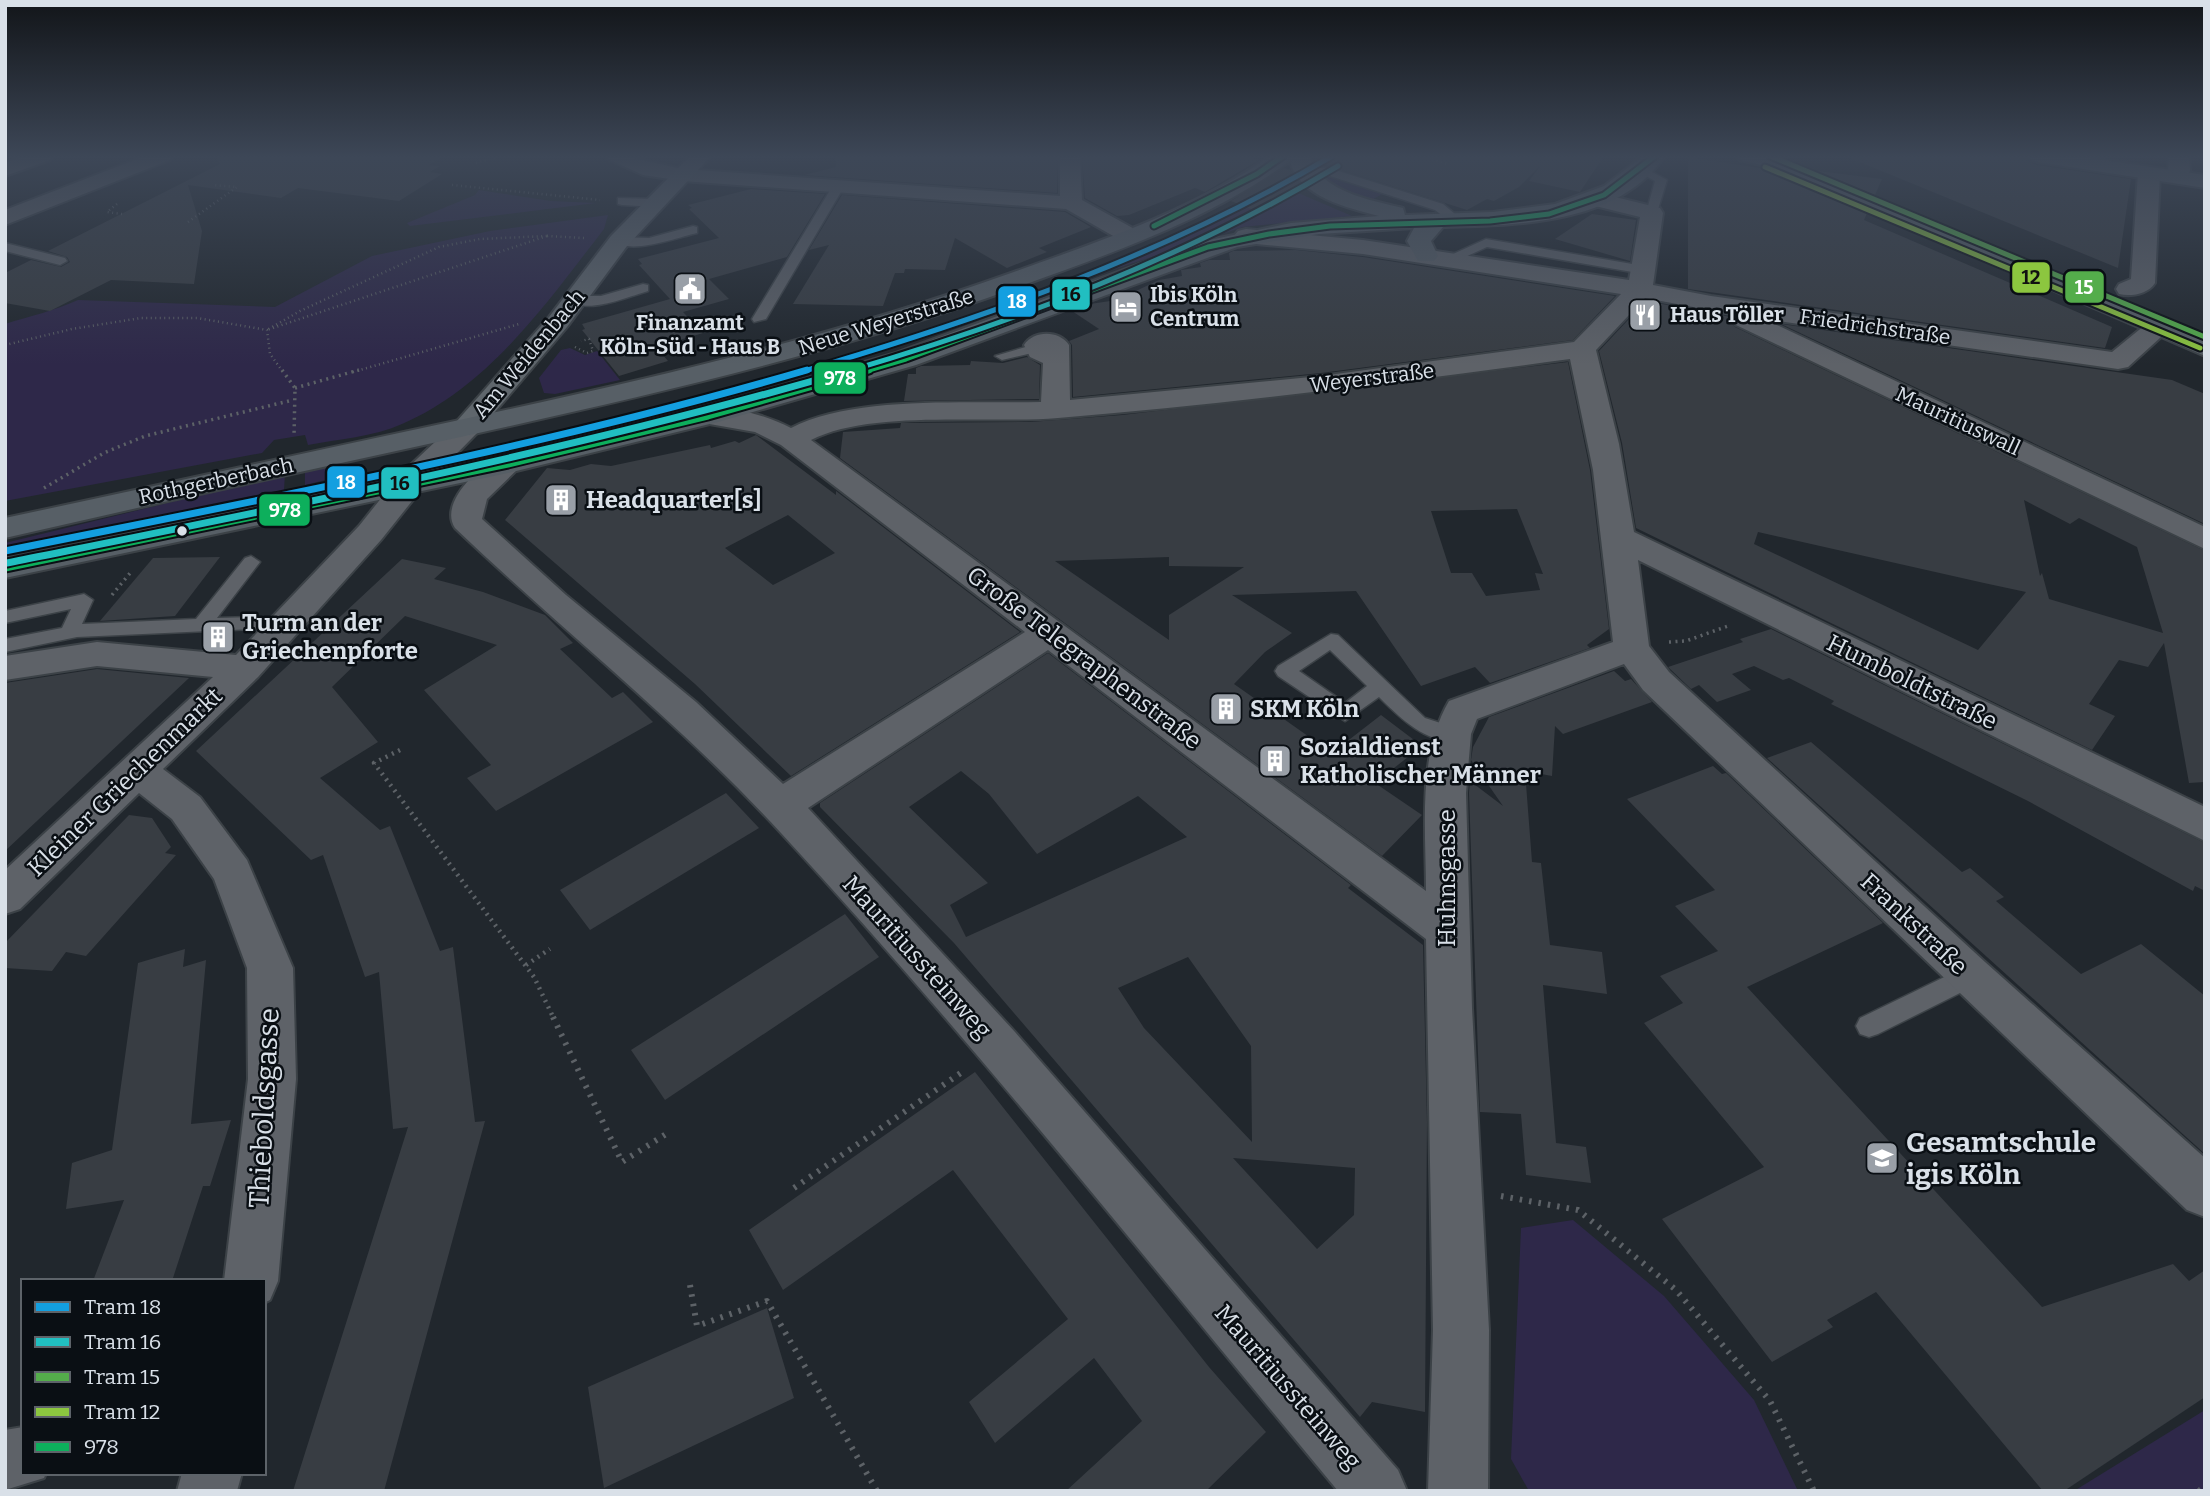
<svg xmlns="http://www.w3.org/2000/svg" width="2210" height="1496" font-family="Bitter,serif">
<rect width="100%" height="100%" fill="#21272d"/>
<!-- green -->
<g fill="#2e2849">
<path d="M1322 173 1382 194 1372 200C1353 194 1334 189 1319 175Z"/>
<path d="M1282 186 1352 216 1243 227 1112 270Z"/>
<path d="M479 190 551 201 596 203 410 226 407 223 475 195Z"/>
<path d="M608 215 604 229C548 301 489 387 402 424 373 437 338 439 308 445L305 435 274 440 262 453 5 501V324C30 316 54 311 78 300L275 307 372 256 490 231Z"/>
<path d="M570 348 585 355 597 351 620 380 555 394 544 393 539 378 561 350Z"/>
<path d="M345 464 353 469 345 475 305 485V469Z"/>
<path d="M285 474 284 490 5 549V543Z"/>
<path d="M1573 1220 1664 1296 1754 1400 1798 1491H1529L1511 1459 1521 1228Z"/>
<path d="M2205 1410V1491H2074Z"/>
</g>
<!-- building -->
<g fill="#383d43" fill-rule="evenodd">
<path d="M216 156H444L429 165 440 166 430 172 442 174 399 201 298 188 281 198 188 185 202 231 194 284 111 280 50 311 5 303V273L31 260 61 267 70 262 67 257 48 251 220 164Z"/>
<path d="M835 156H1058L1057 193 804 175 836 167Z"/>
<path d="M1082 156H1247L1259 160 1205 192 1195 188 1129 215 1117 216 1085 198Z"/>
<path d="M1317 156H1604L1580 192 1529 181 1541 165 1519 187 1494 201 1487 199 1467 210 1316 162Z"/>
<path d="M1845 156H2025L2029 162 2037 165 2131 179 2118 268Z"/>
<path d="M1688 157 1760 168 1867 213 1864 220 2112 327 2105 348 1688 289Z"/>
<path d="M1284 168 1291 170 1303 186 1256 211 1231 201Z"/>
<path d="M1818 171 1882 179 1875 195Z"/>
<path d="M751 189 825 194 787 257 709 279 729 299 683 312 703 333 656 347 668 361 619 376 582 330 585 329 582 324 670 299 639 265 642 264 638 259 719 238 689 209 692 208 688 205Z"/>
<path d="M842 195 1065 212 1091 227 1039 248 1047 252 1007 268 955 238 945 270 905 269 904 273H895L883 306 793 304 829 245 809 250Z"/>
<path d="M1592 214 1636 220 1630 261 1555 239Z"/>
<path d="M1296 250 1363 257 1615 296 1573 340 1321 373 1073 397 1072 345 1069 341 1099 329 1072 311 1090 304 1117 300 1159 280 1182 276 1181 270 1201 267 1200 263 1209 260H1230L1229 253 1233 251Z"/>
<path d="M1662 304 1731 317 1729 320 1735 327 2205 551V782L2189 783 2164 643 2148 667 2119 660 2089 704 2115 716 2092 750 1636 528 1622 443 1599 351 1642 305ZM2024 500 2070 524 2079 518 2137 547 2163 633 2049 599 2042 573 2040 576ZM1758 532 1984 583 2026 592 1978 650 1754 544Z"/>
<path d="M1781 324 2172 380 2205 394V524Z"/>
<path d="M1027 357 1040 365 1039 399 904 401 908 374H916V368L921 366 970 365 971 361 1003 363Z"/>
<path d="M1568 362 1590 470 1609 629 1587 645 1590 648 1490 683 1475 667 1421 686 1356 591 1232 595 1292 633 1265 652 1234 684 1332 753 1381 715 1422 746 1375 783 1422 815 1382 856 840 458 843 432 900 428 901 423 1030 422 1122 415ZM1517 509 1543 574 1535 573 1540 590 1486 596 1472 573H1451L1431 511ZM1169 557V566L1244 567 1169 615V640L1055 561Z"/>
<path d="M756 435 836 495V491L1020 632 791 776 695 684 505 520 547 468 570 470 591 464 611 466 710 445 711 448 735 441 739 443ZM788 515 835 553 773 585 725 548Z"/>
<path d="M220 557 175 616 100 621 153 558Z"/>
<path d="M402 559 446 568 434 579 483 592 545 615 573 643 560 649 612 698 623 692 653 722 496 811 467 778 491 765 424 690 497 645 405 616 332 687 378 742 320 778 380 830 390 826 440 951 453 947 475 1122 485 1121 384 1491H293L408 1127 393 1129 379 972 365 977 323 855 311 860 196 751Z"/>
<path d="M1771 629 2205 843V891L2195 886 2193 891 2028 801 1831 704 1834 701 1789 678 1783 680 1754 666 1732 674 1751 690 1717 702 1699 685 1691 689 1668 667 1743 642 1740 639Z"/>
<path d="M1048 653 1351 885 1348 888 1423 945 1427 1122 1425 1412 1372 1402 1360 1417 954 943 820 807V803ZM961 771 989 794 1037 854 1138 796 1187 837 966 937 950 905 988 883 909 807ZM1188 957 1251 1046 1252 1142 1144 1028 1118 988ZM1233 1158 1355 1168 1354 1215 1317 1249Z"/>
<path d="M97 669 189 678 5 851V683Z"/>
<path d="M1614 671 1625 681 1631 679 1652 702 1563 734 1555 726 1552 776 1525 771 1532 862 1541 863 1550 945 1602 952 1607 994 1543 985 1556 1143 1586 1147 1591 1183 1526 1175 1521 1114 1480 1112 1469 793 1470 781 1503 806 1471 760 1473 747 1489 717Z"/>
<path d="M1811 742 1962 872 1970 868 2004 897 1996 901 2081 974 2141 944 2205 996V1154L1767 758Z"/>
<path d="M1713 766 1722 774 1726 773 1883 923 1747 987 2042 1307 2173 1264 2189 1281 2205 1270V1397L2064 1491H2043L1876 1292 1827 1320 1833 1327 1772 1362 1662 1219 1764 1167 1644 1023 1683 1003 1660 976 1718 951 1675 906 1715 890 1627 799Z"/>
<path d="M726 793 759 828 590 930 560 890Z"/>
<path d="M129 815 152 818 171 847 165 853 176 855 86 956 66 952 52 971 5 968V943Z"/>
<path d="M845 914 879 957 665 1100 631 1050Z"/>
<path d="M185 949 183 967 206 960 191 1124 231 1120 210 1186H203L172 1281H93L124 1200 66 1209 72 1163 112 1150 138 963Z"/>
<path d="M975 1072 1209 1367 1266 1432 1206 1491H1066L1142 1421 1094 1358 995 1443 969 1402 1068 1319 953 1170 783 1290 749 1230Z"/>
<path d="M767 1308 794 1398 604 1488 588 1387Z"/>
</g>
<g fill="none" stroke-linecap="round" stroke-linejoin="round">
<defs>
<g id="lane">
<path d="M1641 166 1667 180 1656 216 1646 213 1655 181 1637 171V167Z"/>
<path d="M1305 168H1329L1443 204 1462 220 1452 223 1435 210 1324 174H1301L1299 172Z"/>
<path d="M835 182 845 185 766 319 754 322 752 319Z"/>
<path d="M618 198 656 199 662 203 656 207 622 205 618 204Z"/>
<path d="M693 226 697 227V233C676 238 631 255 613 241L619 237 649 238Z"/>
<path d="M1486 239 1644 266 1651 270 1644 274 1487 247 1452 263 1440 260Z"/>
<path d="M5 243 65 258 67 261 60 265 5 251Z"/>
<path d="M643 284 648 285V291C627 297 587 315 568 300L575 296H601Z"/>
<path d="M1036 344 1043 348 1041 351 1002 360 995 356Z"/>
<path d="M251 556 260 562 217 618 253 617 287 626 290 630 287 634 280 636 253 629 77 637 5 652V639L62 628 71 609 5 623V611L84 594 93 600 82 624 196 619 245 558Z"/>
<path d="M1331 634 1338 635 1425 718 1459 729 1462 734 1459 739C1430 748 1398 716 1379 697L1345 721 1278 676 1275 671 1278 666ZM1330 650 1367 686 1345 703 1299 671Z"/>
<path d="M1969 965 1978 968 1981 976 1978 984 1878 1034 1869 1037 1860 1034 1856 1026 1860 1018Z"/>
</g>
<g id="street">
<path d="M25 156H53L50 160 5 176V163Z"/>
<path d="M145 156H173L170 160 5 225V210Z"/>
<path d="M607 156C634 156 656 164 683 169L1060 196V156H1080L1082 200 1138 231 1142 236 1138 241H1122L1066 209 683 181 643 175 610 160Z"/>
<path d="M2169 156H2189L2190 171 2187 176H2171L2168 171Z"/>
<path d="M2149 167 2160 173 2155 283C2148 294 2131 297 2119 294L2116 289 2119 284 2131 279 2138 173Z"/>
<path d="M1595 192 1660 208 1663 213 1653 285 1711 296 2112 352 2150 321H2168L2172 327 2128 367 2118 369 1764 319 2205 527V549L1736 325 1732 320 1736 315 1645 298 1596 350 1619 444 1634 532 2205 807V841L1638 560 1649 646 1669 672 1985 962 2205 1158V1217L2187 1210 1643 690 1624 664 1477 719 1471 734 1466 793 1472 1008 1489 1330 1488 1491H1428L1433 1330 1426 939 1048 650 808 808 1015 1032 1398 1470 1407 1491H1338C1154 1270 976 1044 781 833 680 723 563 631 455 528 439 504 477 468 497 458 504 454 511 456 519 458L523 464 487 499 482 519 566 595 696 702 783 784 1025 632 781 445 755 432 698 422 694 416 698 410C725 403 766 415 791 428 855 395 967 404 1041 402L1043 363 1030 357 1024 345C1034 330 1059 330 1069 345L1070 400 1321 376 1574 342 1621 294 1363 254 1246 243 1238 241 1234 236 1238 231 1246 229 1363 240 1629 280 1640 217 1587 204 1584 199 1587 194ZM1570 359 1593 470 1613 642 1449 701C1417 756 1426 829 1426 891L811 440C871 409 988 424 1058 418 1229 404 1400 382 1570 359Z"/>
<path d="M467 418 477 421 481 427 477 433 420 491 381 540 258 677 163 769 200 797 247 860 293 968 296 1079 278 1281 270 1300 264 1303V1281H224L248 1079 247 968 214 879 172 819 139 793 20 909 5 914V870L213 677 97 666 5 680V656L97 642 236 655 359 526 398 477 457 421Z"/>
<path d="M23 1427V1473H46L44 1478 5 1490V1430Z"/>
<path d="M182 1473H242L237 1491H177Z"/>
</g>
<path id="secondary" d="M690 156H711L627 246 567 327 477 433 467 436 457 433 453 427 457 421 549 317 611 236Z"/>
<g id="primary">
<path d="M1270 156H1309C1321 192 1370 200 1403 208L1405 215 1493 212 1555 204 1604 186 1643 156H1665C1618 225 1517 225 1443 227L1431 241 1438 256 1434 261H1418L1407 241 1414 228 1319 234 1237 247 916 365 718 422 508 473 5 578V558L508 455 700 409 896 353 1200 242 1291 223 1379 216C1348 208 1299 197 1290 161 1209 220 1114 252 1021 286 844 351 658 393 474 434 318 468 161 502 5 538V518C146 488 286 457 427 427 624 385 821 341 1011 273 1100 241 1192 211 1270 156Z"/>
<path d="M1737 156H1775L2205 338V356L1859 206 1761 165 1740 160Z"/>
<path d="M2028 156H2076L2205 175V188L2038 162 2031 160Z"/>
</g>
</defs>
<!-- lane casing -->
<use href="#lane" stroke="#3c4247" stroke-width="3"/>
<!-- street casing -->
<use href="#street" stroke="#3c4247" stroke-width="4"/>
<!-- secondary casing -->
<use href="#secondary" stroke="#3c4247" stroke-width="4"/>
<!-- primary casing -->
<use href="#primary" stroke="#3c4247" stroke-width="4"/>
<!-- path-far3 -->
<g stroke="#5d6267" stroke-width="2.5" stroke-dasharray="1 3.5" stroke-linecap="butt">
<path d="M1698 156H1703"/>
<path d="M1428 158 1447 164"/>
<path d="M476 163 502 156"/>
<path d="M452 185 600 200"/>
<path d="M117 204 107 212 122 214"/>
<path d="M188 222 237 187 213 185"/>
<path d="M547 236 585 238"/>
<path d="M547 236 267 330 300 311 439 247 480 239Z"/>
<path d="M547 236 550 235"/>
<path d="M5 345 72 329 141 318H197L267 330 270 354 283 372"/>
<path d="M575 347 587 353 593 351 589 339 581 341"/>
<path d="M353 372 519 324"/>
</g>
<!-- path-far2 -->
<g stroke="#5d6267" stroke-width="3.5" stroke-dasharray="2 4.5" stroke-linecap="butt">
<path d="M282 370 295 388 294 437"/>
<path d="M295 388 359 370"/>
<path d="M44 488 104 453 145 436 293 400"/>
<path d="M112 595 131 572"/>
<path d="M1669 642 1686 641 1728 626"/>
</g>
<!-- path-far1 -->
<g stroke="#5d6267" stroke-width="4.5" stroke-dasharray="2 5" stroke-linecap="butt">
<path d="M400 750 374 763 534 977 554 1019"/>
<path d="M526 965 550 949"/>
</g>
<!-- path -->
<g stroke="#5d6267" stroke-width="6" stroke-dasharray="2.5 7" stroke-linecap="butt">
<path d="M553 1017 622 1162 666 1134"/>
<path d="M794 1188 965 1070"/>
<path d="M1501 1196 1578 1210 1676 1290 1770 1401 1814 1491"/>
<path d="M690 1285 697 1326 767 1301 877 1491"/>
<path d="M2199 1491 2205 1486"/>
</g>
<!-- lane -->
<use href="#lane" fill="#5e6268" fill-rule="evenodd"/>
<!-- street -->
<use href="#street" fill="#5e6268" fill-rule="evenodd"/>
<!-- secondary -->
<use href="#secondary" fill="#5f666c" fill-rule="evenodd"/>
<!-- primary -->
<use href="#primary" fill="#575f66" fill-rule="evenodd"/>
<defs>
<g id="bus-1-far1">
<path d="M1154 226 1257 174 1283 156"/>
<path d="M862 372 906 359 1208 247 1269 234 1330 226 1490 221 1549 214 1604 195 1655 156"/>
</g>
<path id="bus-1" d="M5 568 508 464 708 416 869 370"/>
</defs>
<!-- bus-1-far1 casing -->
<use href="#bus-1-far1" stroke="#0a0f14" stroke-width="9"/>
<!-- bus-1 casing -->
<use href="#bus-1" stroke="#0a0f14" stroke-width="11"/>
<!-- bus-1-far1 -->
<use href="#bus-1-far1" stroke="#0daf5c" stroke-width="5"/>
<!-- bus-1 -->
<use href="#bus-1" stroke="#0daf5c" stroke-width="7"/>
<defs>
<path id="tram-1-far1" d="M801 372C985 318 1167 254 1332 156"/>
<path id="tram-1" d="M5 551C274 497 544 447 807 370"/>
<path id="tram-2-far1" d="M845 372C1016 322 1185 258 1338 166"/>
<path id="tram-2" d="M7 563C290 506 573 451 851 370"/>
<path id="tram-3" d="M1770 156 2205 337"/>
<path id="tram-4" d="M1765 167 2200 348"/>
</defs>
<!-- tram-1-far1 casing -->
<use href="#tram-1-far1" stroke="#0a0f14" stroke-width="9"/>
<!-- tram-1 casing -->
<use href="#tram-1" stroke="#0a0f14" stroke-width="11"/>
<!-- tram-2-far1 casing -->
<use href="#tram-2-far1" stroke="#0a0f14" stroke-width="9"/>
<!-- tram-2 casing -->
<use href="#tram-2" stroke="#0a0f14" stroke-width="11"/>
<!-- tram-3 casing -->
<use href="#tram-3" stroke="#0a0f14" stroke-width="9"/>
<!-- tram-4 casing -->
<use href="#tram-4" stroke="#0a0f14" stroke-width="9"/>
<!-- tram-1-far1 -->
<use href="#tram-1-far1" stroke="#139fe0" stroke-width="5"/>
<!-- tram-1 -->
<use href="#tram-1" stroke="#139fe0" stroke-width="7"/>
<!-- tram-2-far1 -->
<use href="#tram-2-far1" stroke="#21bfc1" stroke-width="5"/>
<!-- tram-2 -->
<use href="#tram-2" stroke="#21bfc1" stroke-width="7"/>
<!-- tram-3 -->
<use href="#tram-3" stroke="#54ad4b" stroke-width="5"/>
<!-- tram-4 -->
<use href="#tram-4" stroke="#8cc63f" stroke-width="5"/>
</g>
<!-- sky -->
<linearGradient id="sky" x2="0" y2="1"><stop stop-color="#121519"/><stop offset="0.43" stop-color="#3d4757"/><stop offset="1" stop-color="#3d4757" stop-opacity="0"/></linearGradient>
<rect width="2210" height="365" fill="url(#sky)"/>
<!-- icons -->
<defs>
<symbol id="civic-square" viewBox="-11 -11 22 22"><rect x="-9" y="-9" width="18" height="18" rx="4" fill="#999fa7" stroke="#0a0f14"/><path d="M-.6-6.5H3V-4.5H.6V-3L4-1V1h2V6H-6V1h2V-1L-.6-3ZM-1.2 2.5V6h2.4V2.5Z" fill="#fff"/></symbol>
<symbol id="hotel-square" viewBox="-11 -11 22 22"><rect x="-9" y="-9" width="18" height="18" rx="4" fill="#999fa7" stroke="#0a0f14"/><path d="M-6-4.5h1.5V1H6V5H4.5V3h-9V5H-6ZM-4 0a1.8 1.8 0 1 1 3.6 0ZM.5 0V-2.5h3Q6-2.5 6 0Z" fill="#fff"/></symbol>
<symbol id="restaurant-square" viewBox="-11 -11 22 22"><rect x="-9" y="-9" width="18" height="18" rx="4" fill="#999fa7" stroke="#0a0f14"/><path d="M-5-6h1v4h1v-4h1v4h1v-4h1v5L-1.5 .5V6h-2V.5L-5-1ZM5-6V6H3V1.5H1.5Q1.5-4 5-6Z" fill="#fff"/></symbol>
<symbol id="building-square" viewBox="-11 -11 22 22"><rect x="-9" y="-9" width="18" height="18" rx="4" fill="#999fa7" stroke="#0a0f14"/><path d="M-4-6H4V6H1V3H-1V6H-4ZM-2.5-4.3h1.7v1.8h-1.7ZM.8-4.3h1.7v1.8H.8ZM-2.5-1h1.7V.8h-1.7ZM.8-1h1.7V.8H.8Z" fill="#fff"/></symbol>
<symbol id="school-square" viewBox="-11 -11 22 22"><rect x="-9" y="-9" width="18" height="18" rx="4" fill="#999fa7" stroke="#0a0f14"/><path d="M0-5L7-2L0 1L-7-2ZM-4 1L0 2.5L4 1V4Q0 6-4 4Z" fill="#fff"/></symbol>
</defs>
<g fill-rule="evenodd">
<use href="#civic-square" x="671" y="270" width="38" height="38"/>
<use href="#hotel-square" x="1107" y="288" width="38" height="38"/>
<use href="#restaurant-square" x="1626" y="296" width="38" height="38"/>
<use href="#building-square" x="542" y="481" width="38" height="38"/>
<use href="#building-square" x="199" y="618" width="38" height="38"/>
<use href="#building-square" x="1207" y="690" width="38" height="38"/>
<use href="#building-square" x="1256" y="742" width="38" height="38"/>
<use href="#school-square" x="1863" y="1139" width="38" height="38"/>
</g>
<!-- markers -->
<circle fill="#d9e0e8" stroke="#0a0f14" stroke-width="2.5" cx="182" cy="531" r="6"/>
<g text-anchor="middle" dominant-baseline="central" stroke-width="5" stroke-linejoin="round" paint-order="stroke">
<!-- far-poi labels -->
<g font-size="21" font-weight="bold" fill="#d9e0e8" stroke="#0a0f14" text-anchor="start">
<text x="1150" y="295">Ibis Köln<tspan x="1150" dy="24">Centrum</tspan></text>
<text x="1670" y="315">Haus Töller</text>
<text x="690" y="323" text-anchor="middle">Finanzamt<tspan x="690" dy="24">Köln-Süd - Haus B</tspan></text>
</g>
<!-- far-street labels -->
<g font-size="21" fill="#d9e0e8" stroke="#0a0f14">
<text transform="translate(886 322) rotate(-17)">Neue Weyerstraße</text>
<text transform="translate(1875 327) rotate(8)">Friedrichstraße</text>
<text transform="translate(529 354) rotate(-50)">Am Weidenbach</text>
<text transform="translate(1372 378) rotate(-7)">Weyerstraße</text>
<text transform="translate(1958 421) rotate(25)">Mauritiuswall</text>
<text transform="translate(216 481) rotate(-12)">Rothgerberbach</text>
</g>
<!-- poi labels -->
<g font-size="24" font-weight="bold" fill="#d9e0e8" stroke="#0a0f14" text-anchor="start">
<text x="586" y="500">Headquarter[s]</text>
<text x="242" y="623">Turm an der<tspan x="242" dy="28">Griechenpforte</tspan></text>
<text x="1250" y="709">SKM Köln</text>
<text x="1300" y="747">Sozialdienst<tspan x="1300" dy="28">Katholischer Männer</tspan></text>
</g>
<!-- street labels -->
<g font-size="24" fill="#d9e0e8" stroke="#0a0f14">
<text transform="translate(1084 658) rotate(37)">Große Telegraphenstraße</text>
<text transform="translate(1912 682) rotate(26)">Humboldtstraße</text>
<text transform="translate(125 782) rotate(-44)">Kleiner Griechenmarkt</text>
<text transform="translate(1447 878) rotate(-90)">Huhnsgasse</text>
<text transform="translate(1914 924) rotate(43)">Frankstraße</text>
<text transform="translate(917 957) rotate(48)">Mauritiussteinweg</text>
<text transform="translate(1288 1387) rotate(49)">Mauritiussteinweg</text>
</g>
<!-- near-street labels -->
<g font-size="28" fill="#d9e0e8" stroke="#0a0f14">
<text transform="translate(264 1108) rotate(-87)">Thieboldsgasse</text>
</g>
<!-- near-poi labels -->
<g font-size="28" font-weight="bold" fill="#d9e0e8" stroke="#0a0f14" text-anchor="start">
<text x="1906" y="1142">Gesamtschule<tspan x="1906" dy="32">igis Köln</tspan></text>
</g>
</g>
<g stroke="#0a0f14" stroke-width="2.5">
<rect x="2011" y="261" width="40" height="33" rx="7" fill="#8cc63f"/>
<rect x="2064" y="270" width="41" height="34" rx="7" fill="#54ad4b"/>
<rect x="1051" y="278" width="40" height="33" rx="7" fill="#21bfc1"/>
<rect x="997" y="285" width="40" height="33" rx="7" fill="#139fe0"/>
<rect x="813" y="361" width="54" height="34" rx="7" fill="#0daf5c"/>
<rect x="326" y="465" width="40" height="34" rx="7" fill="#139fe0"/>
<rect x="380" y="466" width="40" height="34" rx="7" fill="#21bfc1"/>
<rect x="258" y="493" width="53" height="34" rx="7" fill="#0daf5c"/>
</g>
<g font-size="19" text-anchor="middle" font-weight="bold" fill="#fff">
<text x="2084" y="294">15</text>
<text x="1017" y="308">18</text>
<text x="840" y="385">978</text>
<text x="346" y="489">18</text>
<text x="285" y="517">978</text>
</g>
<g font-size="19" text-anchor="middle" font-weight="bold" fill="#111">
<text x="2031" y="284">12</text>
<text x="1071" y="301">16</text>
<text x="400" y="490">16</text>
</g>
<!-- border -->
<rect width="2210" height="1496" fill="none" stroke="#d9e0e8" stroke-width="14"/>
<!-- legend -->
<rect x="21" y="1279" width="245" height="196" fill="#0a0f14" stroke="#5d6369" stroke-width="2"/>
<rect x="35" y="1302" width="35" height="10" fill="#139fe0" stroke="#5d6369" stroke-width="2"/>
<text x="84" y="1314" font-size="21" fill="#d9e0e8">Tram 18</text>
<rect x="35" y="1337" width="35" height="10" fill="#21bfc1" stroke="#5d6369" stroke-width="2"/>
<text x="84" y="1349" font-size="21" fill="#d9e0e8">Tram 16</text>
<rect x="35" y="1372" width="35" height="10" fill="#54ad4b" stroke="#5d6369" stroke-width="2"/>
<text x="84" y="1384" font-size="21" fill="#d9e0e8">Tram 15</text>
<rect x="35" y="1407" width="35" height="10" fill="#8cc63f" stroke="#5d6369" stroke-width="2"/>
<text x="84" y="1419" font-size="21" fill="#d9e0e8">Tram 12</text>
<rect x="35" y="1442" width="35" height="10" fill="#0daf5c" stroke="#5d6369" stroke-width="2"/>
<text x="84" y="1454" font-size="21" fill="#d9e0e8">978</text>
</svg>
